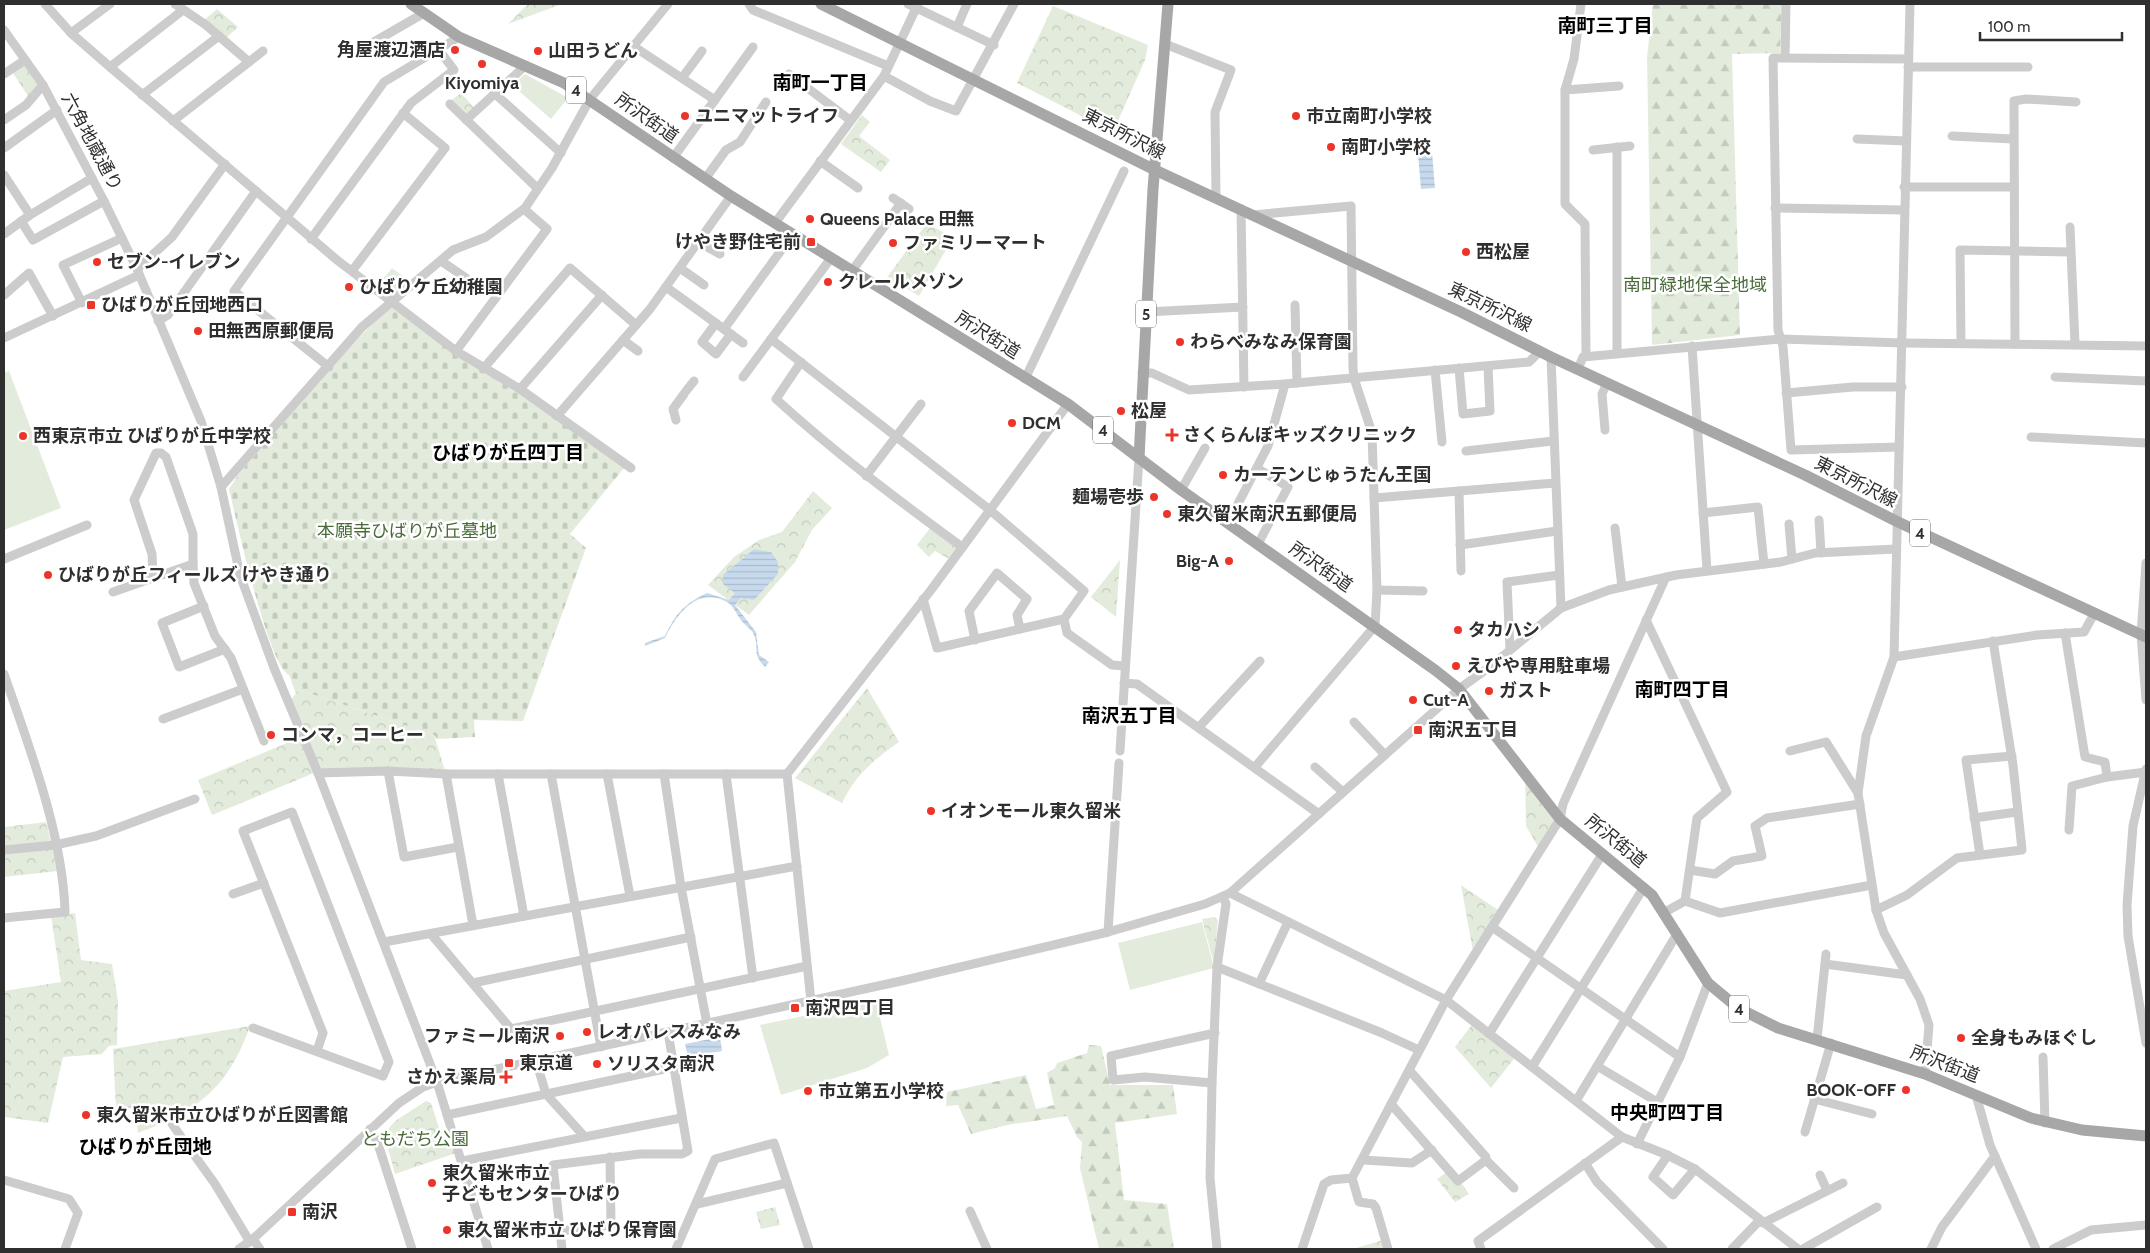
<svg xmlns="http://www.w3.org/2000/svg" width="2150" height="1253" font-family="Cabin,'Noto Sans JP',sans-serif">
<defs>
<pattern id="forest-firs" width="22" height="20" patternUnits="userSpaceOnUse" patternTransform="scale(1.25)"><rect width="22" height="20" fill="#e3ecdc"/><path d="M5 1l3.5 6h-7zM16 11l3.5 6h-7z" fill="#c3cbbd"/></pattern>
<pattern id="cemetery-stones" width="16" height="16" patternUnits="userSpaceOnUse" patternTransform="scale(1.25)"><rect width="16" height="16" fill="#e3ecdc"/><path d="M2 7V4a2 2 0 0 1 4 0v3zM10 15v-3a2 2 0 0 1 4 0v3z" fill="#c3cbbd"/></pattern>
<pattern id="park-crowns" width="20" height="18" patternUnits="userSpaceOnUse" patternTransform="scale(1.25)"><rect width="20" height="18" fill="#e3ecdc"/><path d="M2 6a3 3 0 1 1 6 0M12 15a3 3 0 1 1 6 0" fill="none" stroke="#c3cbbd"/></pattern>
<pattern id="water-rules" width="6" height="5" patternUnits="userSpaceOnUse" patternTransform="scale(1.25)"><rect width="6" height="5" fill="#c7daed"/><path d="M0 2.5h6" fill="none" stroke="#abbbcc"/></pattern>
</defs>
<rect width="100%" height="100%" fill="#fff"/>
<!-- green -->
<g fill="#e3ecdc">
<path d="M525 74 568 98 551 119 512 85Z"/>
<path d="M9 371 61 508 4 530V373Z"/>
<path d="M1202 922 1214 968 1130 990 1118 943Z"/>
<path d="M876 1001 889 1055 867 1068 781 1095 760 1025Z"/>
</g>
<!-- forest -->
<g fill="url(#forest-firs)">
<path d="M1653 4H1782L1780 53 1732 54 1740 335 1652 345 1647 57Z"/>
<path d="M1089 1045 1101 1046 1110 1085H1173L1177 1114 1115 1123 1124 1200 1167 1204 1174 1249H1099L1080 1168 1082 1142 1077 1137 1067 1116 1007 1125 971 1134 958 1105 946 1106 947 1092 1026 1075 1036 1109 1054 1105 1047 1073 1055 1068 1057 1063 1087 1053Z"/>
</g>
<!-- cemetery -->
<path fill="url(#cemetery-stones)" d="M392 305 526 396 624 468 570 534 586 548 523 721 474 720 475 737 437 739 434 735 299 690 296 694 289 675C268 665 236 518 229 489L238 475C288 417 336 357 392 305Z"/>
<!-- park -->
<g fill="url(#park-crowns)">
<path d="M528 4H562L508 24Z"/>
<path d="M1053 6 1148 45 1145 60 1113 132 1017 83Z"/>
<path d="M217 9 238 27 225 39 203 21Z"/>
<path d="M23 65 42 90 30 99 13 73Z"/>
<path d="M461 93 476 110 466 118 449 102Z"/>
<path d="M862 115 870 122 859 136 890 160 881 172 841 144Z"/>
<path d="M927 223 953 238 919 296 901 285 885 280Z"/>
<path d="M392 268 411 282 393 298 377 287Z"/>
<path d="M813 491 832 508 812 530 795 562 749 615 708 585 734 557 759 540 782 532Z"/>
<path d="M930 528 957 549 949 559 935 551 929 557 917 545Z"/>
<path d="M1120 560 1116 617 1091 597Z"/>
<path d="M867 688 899 742C875 759 855 775 842 803L795 778Z"/>
<path d="M299 690 434 735 446 774 318 773 291 699Z"/>
<path d="M299 738 314 773 212 815 198 780Z"/>
<path d="M1525 773 1560 819 1540 850 1526 826Z"/>
<path d="M46 822 58 871 4 877V827Z"/>
<path d="M1461 885 1501 912 1474 957Z"/>
<path d="M75 913 81 960 112 964 118 1001 117 1045 109 1046 102 1054 63 1057 48 1123 4 1117V991L61 982 51 916Z"/>
<path d="M1214 917 1218 920 1214 964 1202 919Z"/>
<path d="M1474 1022 1517 1055 1491 1088 1455 1047Z"/>
<path d="M250 1026C228 1088 199 1110 138 1133L135 1108 116 1109 113 1049Z"/>
<path d="M426 1101 431 1103 443 1140 456 1153 395 1174 384 1134 395 1121Z"/>
<path d="M1447 1172 1460 1181 1469 1194 1455 1202 1437 1179Z"/>
<path d="M775 1207 780 1225 761 1229 756 1212Z"/>
<path d="M1383 1240 1387 1249H1353Z"/>
</g>
<!-- water -->
<g fill="url(#water-rules)">
<path d="M1432 152 1435 188 1421 189 1418 154Z"/>
<path d="M754 549 771 552 778 562V574L754 600 741 598 735 605 756 632 759 655 769 662 765 667C751 652 760 650 754 635 752 629 744 625 741 620 737 615 733 605 727 602 697 586 677 614 665 638L645 646V643L665 636C676 613 684 604 707 593L729 600 735 593 723 584V575Z"/>
<path d="M720 1037 722 1051 688 1057 685 1044Z"/>
</g>
<g fill="none" stroke-linecap="round" stroke-linejoin="round">
<!-- minor -->
<g stroke="#ccc" stroke-width="9">
<path d="M45 4 71 33 110 67 337 260 456 351 520 389 631 468"/>
<path d="M175 4 206 25 249 62"/>
<path d="M749 4 753 10 888 66"/>
<path d="M908 4 994 45"/>
<path d="M1581 4 1574 59 1565 90V204L1585 224 1586 356"/>
<path d="M1910 4 1894 657 1866 736 1858 793 1876 910 1884 933 1920 999 1929 1025 1925 1074"/>
<path d="M957 27 967 4"/>
<path d="M4 30 43 85 104 201 137 269 201 421 221 487 240 575 274 668 318 773 437 1082 488 1249"/>
<path d="M71 33 110 4"/>
<path d="M1165 44 1231 70 1215 112 1216 197"/>
<path d="M367 46 424 13"/>
<path d="M633 46 715 100"/>
<path d="M1785 57 1786 4"/>
<path d="M110 67 183 10"/>
<path d="M1908 67H2028"/>
<path d="M4 74 25 60"/>
<path d="M789 74 850 120"/>
<path d="M884 76 930 101 956 111 1014 4"/>
<path d="M682 78 702 51"/>
<path d="M1565 90 1619 86"/>
<path d="M494 93 561 153"/>
<path d="M142 95 219 36"/>
<path d="M450 104 537 188"/>
<path d="M4 120 26 105 43 85"/>
<path d="M466 120 526 65"/>
<path d="M173 121 263 51"/>
<path d="M1952 136 2013 139"/>
<path d="M1857 139 1906 141"/>
<path d="M1617 147V353"/>
<path d="M4 148 57 110"/>
<path d="M1593 150 1630 146"/>
<path d="M673 158 753 47"/>
<path d="M820 161 858 188"/>
<path d="M4 175 30 215"/>
<path d="M705 179 726 150 740 142 766 102"/>
<path d="M1904 187H2014"/>
<path d="M893 198 909 209"/>
<path d="M1775 208 1904 210"/>
<path d="M1241 209 1244 387"/>
<path d="M1252 215 1351 206 1353 368 1354 378 1372 433 1377 590 1375 626 1255 767"/>
<path d="M21 221 33 240 104 201"/>
<path d="M775 223 884 76 918 4"/>
<path d="M2070 227 2075 344"/>
<path d="M4 234 30 215 92 178"/>
<path d="M311 239 411 103 454 70 439 50"/>
<path d="M698 242 720 254"/>
<path d="M441 261 466 278"/>
<path d="M680 268 704 285"/>
<path d="M137 269 172 237 225 164"/>
<path d="M352 271 445 148 403 113"/>
<path d="M852 271 901 203"/>
<path d="M666 287 743 343"/>
<path d="M4 295 29 273 53 316"/>
<path d="M82 303 63 265 122 238"/>
<path d="M1295 305 1297 383"/>
<path d="M1146 312 1243 307"/>
<path d="M158 321 168 315 256 191"/>
<path d="M716 323 702 342 716 354 731 334"/>
<path d="M724 329 793 234"/>
<path d="M4 338 139 275"/>
<path d="M771 339 990 510 1084 591 1064 619 937 648 923 599"/>
<path d="M623 340 638 351"/>
<path d="M1961 343 1960 250 2070 252"/>
<path d="M2015 344 2014 101 2026 99 2076 102"/>
<path d="M1692 346 1707 570"/>
<path d="M456 351 547 229 524 209"/>
<path d="M1551 357 1561 608"/>
<path d="M801 362 776 399C835 453 898 500 962 547"/>
<path d="M329 367 234 291 384 82 459 37"/>
<path d="M1459 368 1463 414 1490 411 1488 366"/>
<path d="M483 369 570 268 636 325"/>
<path d="M1578 369 1583 357 1781 339 1903 343 2146 346"/>
<path d="M1435 370 1442 442"/>
<path d="M1142 373H1152L1189 390 1285 384 1529 362 1540 351"/>
<path d="M743 377 831 258"/>
<path d="M2055 377 2146 381"/>
<path d="M1025 379 1124 171"/>
<path d="M520 389 602 295"/>
<path d="M686 391 694 381"/>
<path d="M1786 393 1853 387H1902"/>
<path d="M557 416 650 309 731 196"/>
<path d="M676 420 673 409 684 394"/>
<path d="M1605 430 1602 394 1607 383"/>
<path d="M2031 437 2146 443"/>
<path d="M1899 447 1791 450 1783 346 1778 330 1773 58 1908 59"/>
<path d="M1466 451 1553 441"/>
<path d="M1257 468 1288 487 1258 544"/>
<path d="M866 476 921 404"/>
<path d="M221 487 362 327 453 250 486 237 525 208 552 168 590 99 668 4"/>
<path d="M1181 490 1205 448"/>
<path d="M1459 491 1461 571"/>
<path d="M1374 498 1555 483"/>
<path d="M1703 513 1758 507 1764 564"/>
<path d="M1819 520 1821 553"/>
<path d="M1228 523 1268 446 1285 384"/>
<path d="M1789 524 1792 559"/>
<path d="M1615 528 1622 587"/>
<path d="M1460 545 1557 531"/>
<path d="M4 559 87 525"/>
<path d="M2146 563 2141 634 2146 700"/>
<path d="M153 578 152 554 134 500 156 453H161L166 457 193 534V564"/>
<path d="M1377 590 1423 591"/>
<path d="M113 592 193 564 194 583 215 636 231 658 264 741"/>
<path d="M204 606 162 623 179 667 225 649"/>
<path d="M1064 619 1067 633 1112 665 1125 666"/>
<path d="M1646 620 1727 792 1697 818 1685 901 1665 912"/>
<path d="M2065 633 2085 757 2105 762 2107 777"/>
<path d="M975 640 969 611 997 573 1027 599 1017 615 1020 629"/>
<path d="M1510 650 1507 582 1559 575"/>
<path d="M1894 657 2037 635 2084 632 2094 614"/>
<path d="M4 674C29 746 63 835 65 912L4 918"/>
<path d="M1124 683 1137 684 1319 814"/>
<path d="M163 719 243 689"/>
<path d="M1354 722 1385 755"/>
<path d="M1199 727 1260 661"/>
<path d="M1120 751 1139 458"/>
<path d="M1790 751 1826 742 1858 793"/>
<path d="M1315 767 1343 792"/>
<path d="M2146 769 2133 826 2127 905 2128 936 2146 1043"/>
<path d="M388 771 404 857 458 847"/>
<path d="M318 773 388 771 446 774H787"/>
<path d="M446 774 473 925"/>
<path d="M498 774 524 916"/>
<path d="M551 774 601 1047"/>
<path d="M607 774 630 896"/>
<path d="M664 774 681 887 707 1024"/>
<path d="M726 774 753 978"/>
<path d="M1974 818 2017 812"/>
<path d="M2069 830 2072 786 2107 777 2146 772"/>
<path d="M4 850 55 845 96 836 195 799"/>
<path d="M1980 855 1966 760 2012 756"/>
<path d="M1690 870 1715 874 1733 861 1762 856 1755 826 1767 818 1860 804"/>
<path d="M1230 893 1446 1000 1622 1137 1665 1154 1695 1169 1798 1249"/>
<path d="M233 894 264 883"/>
<path d="M1685 901 1720 913 1872 885"/>
<path d="M1876 910 1907 895 1957 858 2022 850 2013 765 1993 641"/>
<path d="M1492 927 1680 1057"/>
<path d="M1108 932 1119 763"/>
<path d="M431 934 511 1029 807 966"/>
<path d="M384 942 797 866"/>
<path d="M1825 964 1907 975"/>
<path d="M1217 967 1382 1033 1419 1050"/>
<path d="M473 983 691 937"/>
<path d="M1259 984 1288 922"/>
<path d="M811 1001 787 774 931 590 1068 404"/>
<path d="M253 1028 383 1076 389 1062 292 812 243 831 323 1033 317 1051"/>
<path d="M1489 1034 1603 853"/>
<path d="M1817 1039 1826 954"/>
<path d="M2043 1057 2045 1123"/>
<path d="M536 1061 546 1094 584 1136"/>
<path d="M1597 1066 1659 1103"/>
<path d="M1532 1067 1644 887"/>
<path d="M1410 1071 1486 1157V1160L1514 1188"/>
<path d="M1212 1083 1145 1077 1113 1080 1111 1056 1215 1033"/>
<path d="M1976 1095 1990 1145 2036 1249"/>
<path d="M1814 1099 1872 1114"/>
<path d="M1576 1101 1677 934"/>
<path d="M1391 1104 1458 1181 1486 1160"/>
<path d="M447 1115 674 1067"/>
<path d="M172 1124 215 1184 250 1242"/>
<path d="M370 1129 378 1144 412 1249"/>
<path d="M1805 1132 1831 1043"/>
<path d="M1637 1144 1680 1057 1708 983"/>
<path d="M1668 1155 1653 1177 1673 1195 1695 1169"/>
<path d="M1363 1160 1412 1163 1432 1150"/>
<path d="M462 1161 681 1118"/>
<path d="M1585 1163 1597 1182 1663 1249"/>
<path d="M1820 1175 1827 1190"/>
<path d="M1352 1178 1359 1202 1373 1204 1376 1208 1388 1249"/>
<path d="M4 1180 69 1199 78 1213 65 1249"/>
<path d="M697 1204 787 1183"/>
<path d="M970 1211 987 1249"/>
<path d="M1763 1223 1843 1183"/>
<path d="M560 1231 611 1225 610 1157"/>
<path d="M253 1239 260 1249"/>
<path d="M239 1249 253 1239 399 1103 423 1087 437 1082 901 981 1108 932 1205 904 1230 893 1459 689 1491 666 1561 608 1609 590 1676 575 1781 562 1815 553 1896 549"/>
<path d="M562 1249 553 1165 640 1154H682L688 1151 668 1032"/>
<path d="M676 1249 715 1159 774 1143 809 1249"/>
<path d="M1217 1249 1210 1178 1212 1083 1217 967 1226 904 1223 897"/>
<path d="M1302 1249 1324 1184 1331 1180 1352 1178 1446 1000 1560 819 1563 804 1666 577"/>
<path d="M1481 1249 1478 1241 1622 1137"/>
<path d="M1732 1249 1760 1220"/>
<path d="M1803 1249 1877 1207"/>
<path d="M1931 1249 1942 1227 1995 1156"/>
<path d="M2053 1249 2091 1230 2146 1225"/>
</g>
<!-- major -->
<g stroke="#a7a7a7" stroke-width="11">
<path d="M411 4 459 37 564 83 731 196 1068 404 1181 490 1435 670 1459 689 1560 819 1652 895 1708 983 1738 1008 1778 1028 1925 1074 2031 1118 2082 1130 2146 1136"/>
<path d="M821 4 1155 170 1461 312 1551 357 1805 475 1898 522 2146 637"/>
<path d="M1139 458 1153 189 1168 4"/>
</g>
</g>
<!-- markers -->
<g fill="#ec342a" stroke="#fff" stroke-width="2">
<circle cx="455" cy="50" r="5"/>
<circle cx="538" cy="51" r="5"/>
<circle cx="482" cy="64" r="5"/>
<circle cx="685" cy="116" r="5"/>
<circle cx="1296" cy="116" r="5"/>
<circle cx="1331" cy="147" r="5"/>
<circle cx="810" cy="219" r="5"/>
<rect x="806" y="237" width="10" height="10" rx="2.5"/>
<circle cx="893" cy="243" r="5"/>
<circle cx="1466" cy="252" r="5"/>
<circle cx="97" cy="262" r="5"/>
<circle cx="828" cy="282" r="5"/>
<circle cx="349" cy="287" r="5"/>
<rect x="86" y="300" width="10" height="10" rx="2.5"/>
<circle cx="198" cy="331" r="5"/>
<circle cx="1180" cy="342" r="5"/>
<circle cx="1121" cy="411" r="5"/>
<circle cx="1012" cy="423" r="5"/>
<path d="M1169.5 427.5h5v5h5v5h-5v5h-5v-5h-5v-5h5z"/>
<circle cx="23" cy="436" r="5"/>
<circle cx="1223" cy="475" r="5"/>
<circle cx="1154" cy="497" r="5"/>
<circle cx="1167" cy="514" r="5"/>
<circle cx="1229" cy="561" r="5"/>
<circle cx="48" cy="575" r="5"/>
<circle cx="1458" cy="630" r="5"/>
<circle cx="1456" cy="666" r="5"/>
<circle cx="1489" cy="691" r="5"/>
<circle cx="1413" cy="700" r="5"/>
<rect x="1413" y="725" width="10" height="10" rx="2.5"/>
<circle cx="271" cy="735" r="5"/>
<circle cx="931" cy="811" r="5"/>
<rect x="790" y="1003" width="10" height="10" rx="2.5"/>
<circle cx="587" cy="1032" r="5"/>
<circle cx="560" cy="1036" r="5"/>
<circle cx="1961" cy="1038" r="5"/>
<rect x="504" y="1058" width="10" height="10" rx="2.5"/>
<circle cx="597" cy="1064" r="5"/>
<path d="M503.5 1069.5h5v5h5v5h-5v5h-5v-5h-5v-5h5z"/>
<circle cx="1906" cy="1090" r="5"/>
<circle cx="808" cy="1091" r="5"/>
<circle cx="86" cy="1115" r="5"/>
<circle cx="432" cy="1183" r="5"/>
<rect x="287" y="1207" width="10" height="10" rx="2.5"/>
<circle cx="447" cy="1230" r="5"/>
</g>
<g text-anchor="middle" dominant-baseline="central" stroke-width="5" stroke-linejoin="round" paint-order="stroke">
<!-- shield labels -->
<g fill="#fff" stroke="#6d6d6d" stroke-width="1">
<rect x="566" y="76.5" width="20" height="27" rx="4"/>
<rect x="1136" y="300.5" width="20" height="27" rx="4"/>
<rect x="1093" y="416.5" width="20" height="27" rx="4"/>
<rect x="1910" y="519.5" width="20" height="27" rx="4"/>
<rect x="1729" y="995.5" width="20" height="27" rx="4"/>
</g>
<g font-size="16" font-weight="bold" fill="#2f2f2f">
<text x="576" y="90">4</text>
<text x="1146" y="314">5</text>
<text x="1103" y="430">4</text>
<text x="1920" y="533">4</text>
<text x="1739" y="1009">4</text>
</g>
<!-- poi labels -->
<g font-size="18" font-weight="bold" fill="#2f2f2f" stroke="#fff" text-anchor="start">
<text x="445" y="50" text-anchor="end">角屋渡辺酒店</text>
<text x="548" y="51">山田うどん</text>
<text x="482" y="83" text-anchor="middle">Kiyomiya</text>
<text x="695" y="116">ユニマットライフ</text>
<text x="1306" y="116">市立南町小学校</text>
<text x="1341" y="147">南町小学校</text>
<text x="820" y="219">Queens Palace 田無</text>
<text x="801" y="242" text-anchor="end">けやき野住宅前</text>
<text x="903" y="243">ファミリーマート</text>
<text x="1476" y="252">西松屋</text>
<text x="107" y="262">セブン-イレブン</text>
<text x="838" y="282">クレールメゾン</text>
<text x="359" y="287">ひばりケ丘幼稚園</text>
<text x="101" y="305">ひばりが丘団地西口</text>
<text x="208" y="331">田無西原郵便局</text>
<text x="1190" y="342">わらべみなみ保育園</text>
<text x="1131" y="411">松屋</text>
<text x="1022" y="423">DCM</text>
<text x="1183" y="435">さくらんぼキッズクリニック</text>
<text x="33" y="436">西東京市立 ひばりが丘中学校</text>
<text x="1233" y="475">カーテンじゅうたん王国</text>
<text x="1144" y="497" text-anchor="end">麺場壱歩</text>
<text x="1177" y="514">東久留米南沢五郵便局</text>
<text x="1219" y="561" text-anchor="end">Big-A</text>
<text x="58" y="575">ひばりが丘フィールズ けやき通り</text>
<text x="1468" y="630">タカハシ</text>
<text x="1466" y="666">えびや専用駐車場</text>
<text x="1499" y="691">ガスト</text>
<text x="1423" y="700">Cut-A</text>
<text x="1428" y="730">南沢五丁目</text>
<text x="281" y="735">コンマ，コーヒー</text>
<text x="941" y="811">イオンモール東久留米</text>
<text x="805" y="1008">南沢四丁目</text>
<text x="597" y="1032">レオパレスみなみ</text>
<text x="550" y="1036" text-anchor="end">ファミール南沢</text>
<text x="1971" y="1038">全身もみほぐし</text>
<text x="519" y="1063">東京道</text>
<text x="607" y="1064">ソリスタ南沢</text>
<text x="496" y="1077" text-anchor="end">さかえ薬局</text>
<text x="1896" y="1090" text-anchor="end">BOOK-OFF</text>
<text x="818" y="1091">市立第五小学校</text>
<text x="96" y="1115">東久留米市立ひばりが丘図書館</text>
<text x="442" y="1173">東久留米市立<tspan x="442" dy="21">子どもセンターひばり</tspan></text>
<text x="302" y="1212">南沢</text>
<text x="457" y="1230">東久留米市立 ひばり保育園</text>
</g>
<!-- street labels -->
<g font-size="18" fill="#2f2f2f" stroke="#fff">
<text transform="translate(647 118) rotate(35)">所沢街道</text>
<text transform="translate(1124 134) rotate(27)">東京所沢線</text>
<text transform="translate(92 142) rotate(62)">六角地蔵通り</text>
<text transform="translate(1490 307) rotate(26)">東京所沢線</text>
<text transform="translate(988 335) rotate(32)">所沢街道</text>
<text transform="translate(1856 482) rotate(27)">東京所沢線</text>
<text transform="translate(1321 567) rotate(35)">所沢街道</text>
<text transform="translate(1616 841) rotate(39)">所沢街道</text>
<text transform="translate(1945 1064) rotate(21)">所沢街道</text>
</g>
<!-- park labels -->
<g font-size="18" fill="#4b6c3a" stroke="#fff">
<text x="1695" y="285">南町緑地保全地域</text>
<text x="407" y="531">本願寺ひばりが丘墓地</text>
<text x="415" y="1139">ともだち公園</text>
</g>
<!-- neighbourhood labels -->
<g font-size="19" font-weight="bold" fill="#000" stroke="#fff">
<text x="1605" y="25">南町三丁目</text>
<text x="820" y="82">南町一丁目</text>
<text x="508" y="452">ひばりが丘四丁目</text>
<text x="1682" y="689">南町四丁目</text>
<text x="1129" y="715">南沢五丁目</text>
<text x="1667" y="1112">中央町四丁目</text>
<text x="145" y="1146">ひばりが丘団地</text>
</g>
</g>
<!-- border -->
<rect width="2150" height="1253" fill="none" stroke="#2f2f2f" stroke-width="10"/>
<!-- scale -->
<path d="M1980 32v8h142v-8" fill="none" stroke="#2f2f2f" stroke-width="2.5"/>
<text x="1988" y="32" font-size="15" fill="#2f2f2f" stroke="#ffffff" stroke-width="4" paint-order="stroke">100 m</text>
</svg>
